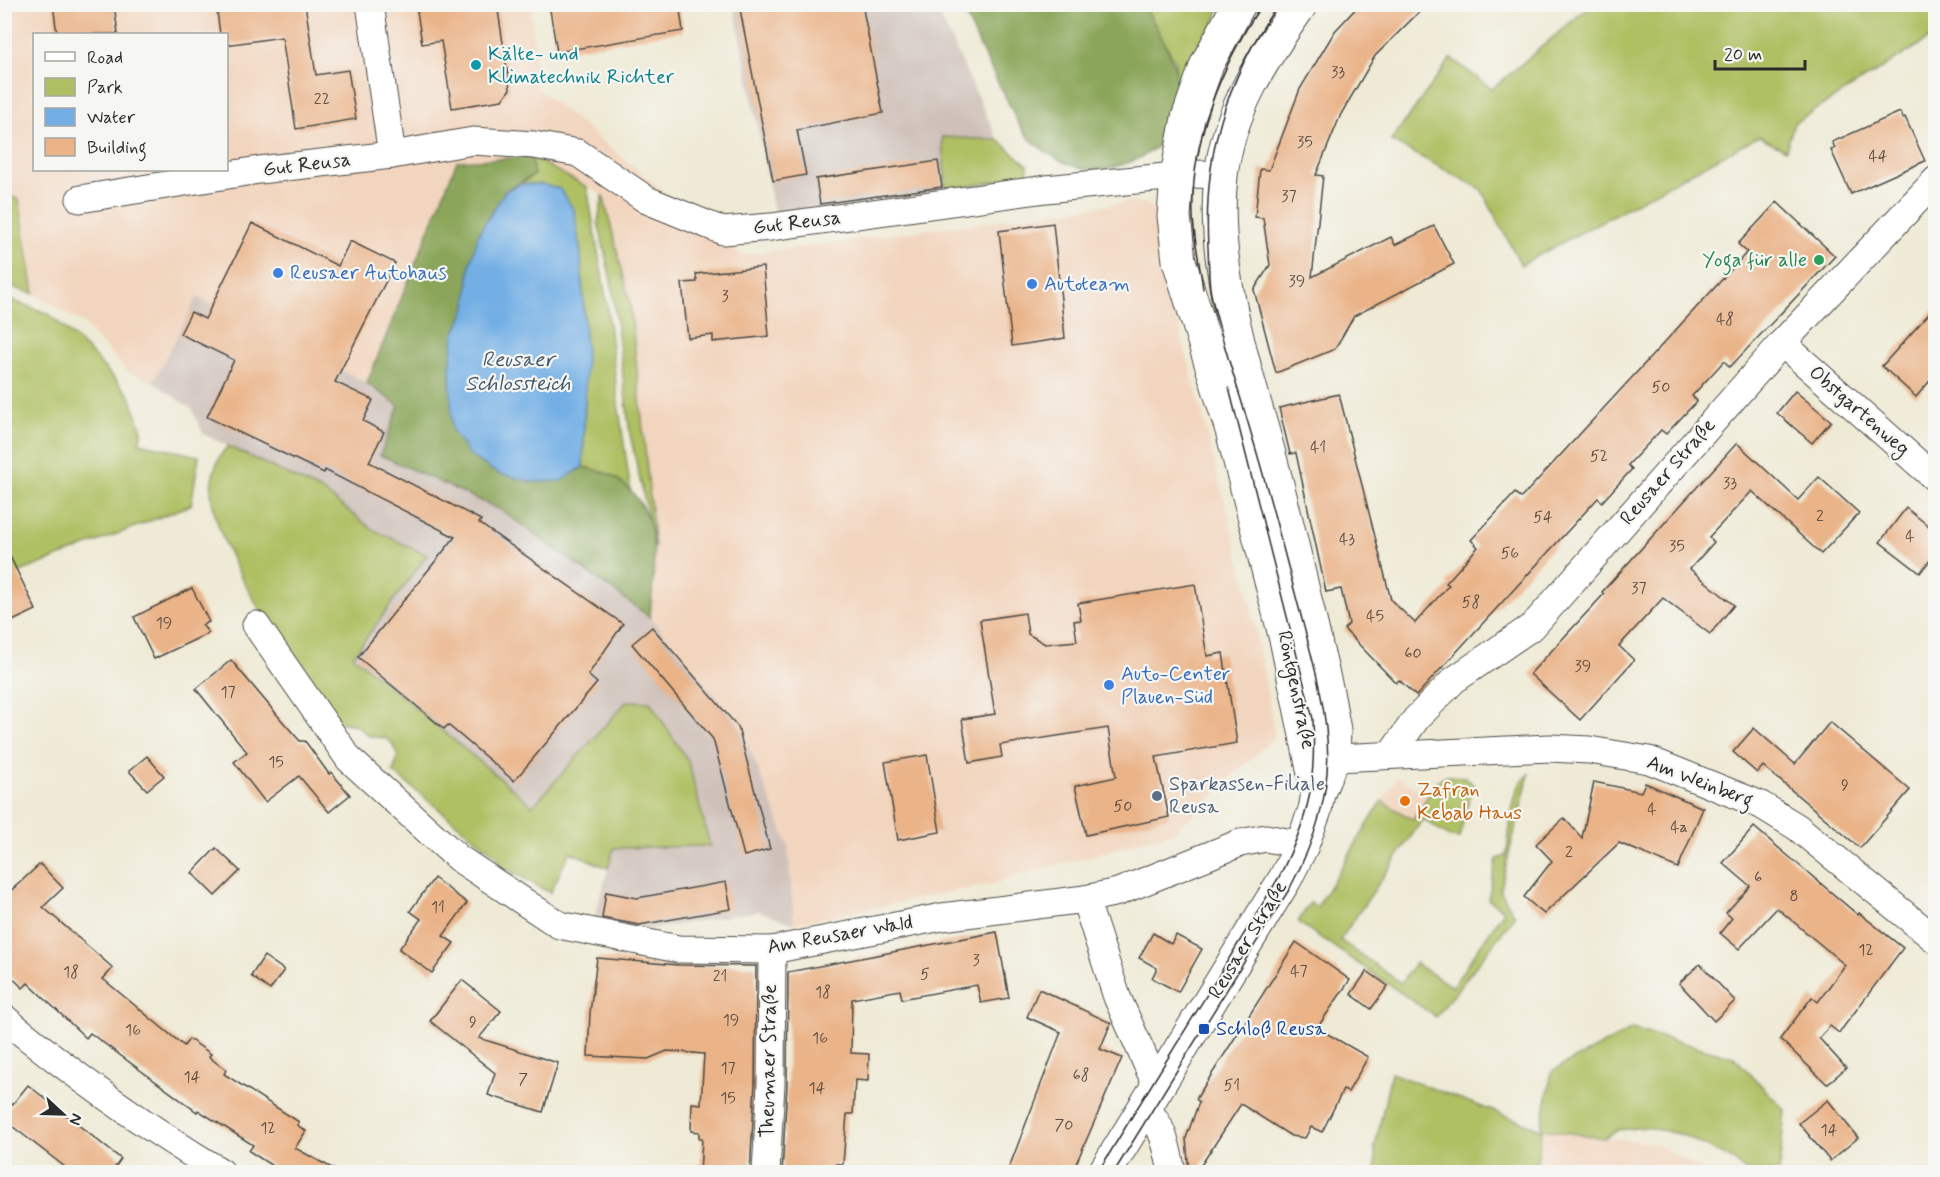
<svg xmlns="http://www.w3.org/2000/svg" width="1940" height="1177" font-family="Mynerve,sans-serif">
<rect width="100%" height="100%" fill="#f6f6f2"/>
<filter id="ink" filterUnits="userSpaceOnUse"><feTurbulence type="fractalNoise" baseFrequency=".0167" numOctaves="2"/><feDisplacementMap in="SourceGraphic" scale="12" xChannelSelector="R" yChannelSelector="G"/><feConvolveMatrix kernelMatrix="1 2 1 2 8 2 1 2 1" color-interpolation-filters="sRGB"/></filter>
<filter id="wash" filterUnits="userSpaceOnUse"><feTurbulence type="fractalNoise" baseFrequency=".008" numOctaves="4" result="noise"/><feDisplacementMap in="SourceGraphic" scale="24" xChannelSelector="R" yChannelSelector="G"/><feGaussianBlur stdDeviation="1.35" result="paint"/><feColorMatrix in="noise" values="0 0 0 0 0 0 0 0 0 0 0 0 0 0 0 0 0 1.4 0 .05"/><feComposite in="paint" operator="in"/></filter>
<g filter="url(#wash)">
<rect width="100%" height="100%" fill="#efead5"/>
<!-- built -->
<g fill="#f2d5be" fill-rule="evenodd">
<path d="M4 5H531L537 88 742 255 1131 202 1148 204 1158 215 1176 314 1250 599 1275 737 1174 832 991 884 794 924 788 844 749 747 737 722 650 617 655 548 630 302 603 195 531 157 457 161 367 383 197 298 153 382 127 371 83 323 34 294 19 199 5 196ZM34 34H226V170H34Z"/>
<path d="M1397 777 1428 795 1413 820 1382 801Z"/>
<path d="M1542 1129 1657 1144 1705 1172H1535Z"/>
</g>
<!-- industrial -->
<g fill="#cfc1ba">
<path d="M734 5H935L998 140 942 137 946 190 775 216Z"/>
<path d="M197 297 367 383 399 406 380 456 501 510 650 617 737 722 749 747 788 844 794 924 759 911 635 932 593 922 614 848 710 846 627 701 533 806 353 656 427 555 372 529 324 492 203 434 192 409 153 382Z"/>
</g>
<!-- green -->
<g fill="#afc064" stroke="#6d7648" stroke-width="1.5">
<path d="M1144 5H1221L1179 113 1175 61Z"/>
<path d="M1933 5 1935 6V35L1794 123 1786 150 1759 136 1521 265 1481 189 1391 141 1451 58 1492 89 1591 5Z"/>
<path d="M942 137 998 140 1028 165 1027 176 946 190Z"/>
<path d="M531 157 587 187 607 304 618 403 631 492 613 476 583 467C586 381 588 295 574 210L541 184H521L534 175Z"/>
<path d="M603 195 630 302 655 548 630 434 612 285 598 222Z"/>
<path d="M5 196 19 199 34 294 5 285Z"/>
<path d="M5 298 49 314 88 350 130 396 142 431 139 443 199 456 191 505 5 578Z"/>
<path d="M228 446 324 492 372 529 427 555 353 656 533 806 627 701 650 702 688 761 710 846 614 848 608 868 570 852 550 893 498 864V857L393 772 398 757 392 743 385 738 369 736 356 725 337 722C297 668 222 566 212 500 209 482 215 459 228 446Z"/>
<path d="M1529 774 1500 890 1515 916 1436 1017 1298 922 1310 903 1317 907 1382 801 1413 820 1437 781 1447 776 1466 777 1473 785 1459 838 1450 837 1423 819 1340 940 1401 983 1415 963 1452 987 1504 911 1488 899 1497 859 1506 856C1511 835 1509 786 1529 774Z"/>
<path d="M1632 1029 1734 1057 1785 1110 1779 1172H1746L1735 1161 1683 1135 1646 1127 1618 1130 1604 1138 1542 1129 1535 1172H1376L1375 1147 1391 1073 1541 1129 1552 1071Z"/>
</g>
<!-- forest -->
<g fill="#8ba65a" stroke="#5b6842" stroke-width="1.5">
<path d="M961 5H1144C1163 40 1183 69 1179 111 1176 148 1118 174 1086 169 1064 166 1038 149 1024 132 1017 123 1012 110 1007 100 990 68 975 37 961 5Z"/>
<path d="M531 157 534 175 505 191 470 264 467 306 454 335 450 369 533 482 561 481 583 467C592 470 606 471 614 477 665 510 654 565 650 617L501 510 380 455 399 406 367 383 457 161Z"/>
</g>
<!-- water -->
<path fill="#73afe5" stroke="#4f6d88" stroke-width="1.5" d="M521 184H541L560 189 574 210 581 255 586 357 583 467 561 481 533 482 497 473 470 456 452 430 450 369 454 335 467 306 470 264 479 233 505 191Z"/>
<g id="blocks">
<!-- building -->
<g fill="#eab388">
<path d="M53 4H114L118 34H57Z"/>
<path d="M216 4H305L316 75 348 70 356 119 296 129 282 37 226 45V34H220Z"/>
<path d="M416 4H497L510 89 502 100 452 108 441 41 422 44Z"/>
<path d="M549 4H679L683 31 557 52Z"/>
<path d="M739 4H862L883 113 797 130 806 175 773 181Z"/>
<path d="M1360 4H1427L1375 56 1341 114 1316 175 1323 176 1312 277 1391 237 1395 245 1434 226 1454 264 1354 316 1335 349 1276 373 1254 290 1270 265 1263 218 1255 217 1260 169 1269 170 1300 89 1335 31Z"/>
<path d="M1900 112 1903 118 1905 117 1925 161 1851 194 1831 150 1835 148 1832 142Z"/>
<path d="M938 161 942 187 820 204 816 179Z"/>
<path d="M1777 202 1835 256 1730 367 1724 361 1692 396 1697 401 1666 434 1661 430 1628 465 1632 469 1602 502 1598 498 1416 696 1399 680 1396 683 1344 629 1349 624 1341 589 1326 592 1296 453 1290 454 1279 408 1339 394 1391 600 1415 623 1449 585 1446 583 1478 547 1471 540 1515 493 1521 498 1730 271 1747 252 1738 244Z"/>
<path d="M252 223 338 266 350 241 395 263 335 382 373 400 363 421 384 432 369 462 481 520 479 523 623 624 588 675 597 683 514 781 448 725 444 729 358 657 455 537 325 470 324 473 207 417 234 360 180 334 191 312 205 319Z"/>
<path d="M1053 223 1065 338 1012 346 999 231Z"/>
<path d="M763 267 769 336 713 342V335L688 338 682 283 697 282 696 274Z"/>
<path d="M1935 307V375L1916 397 1882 366Z"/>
<path d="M1795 391 1831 421 1812 443 1777 413Z"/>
<path d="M1737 443 1798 500 1819 477 1859 513 1821 554 1752 491 1709 537 1714 542 1690 569 1734 605 1710 634 1663 598 1619 646 1634 660 1580 720 1530 674 1604 594 1602 592Z"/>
<path d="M1906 508 1935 531V554L1920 573 1880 542Z"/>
<path d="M4 544 36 610 4 625Z"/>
<path d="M1195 584 1207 656 1223 653 1237 743 1156 757 1169 817 1086 835 1075 786 1116 777 1108 728 1000 745 1002 757 969 763 962 719 995 714 980 620 1025 613 1028 634 1045 644 1077 641 1074 621 1081 620 1078 603Z"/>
<path d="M192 588 209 622 202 625 209 633 154 659 134 617Z"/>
<path d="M652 627 738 727 770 849 744 856 713 739 632 644Z"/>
<path d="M231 660 284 723 300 741H305L329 774 331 772 350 795 329 812 299 776 265 802 234 762 247 752 196 689Z"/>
<path d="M1830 722 1910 790 1860 848 1763 766 1757 773 1733 752 1754 728 1795 764Z"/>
<path d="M927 755 940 832 898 840 885 762Z"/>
<path d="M147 756 164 776 147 790 129 771Z"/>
<path d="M1594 782 1641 792 1645 783 1703 808 1678 868 1619 843 1544 914 1524 897 1552 861 1536 844 1564 818 1582 838Z"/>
<path d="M1754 827 1858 915 1859 913 1903 948 1839 1033 1830 1026 1819 1038 1846 1068 1827 1084 1780 1039 1812 997 1818 1002 1845 965 1777 908 1739 949 1720 933 1732 918 1726 913 1750 886 1723 863Z"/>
<path d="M216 848 240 871 215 896 192 873Z"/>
<path d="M40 864 63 888 43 907 113 968 103 979 184 1046 189 1039 211 1054 209 1057 226 1070 224 1074 299 1122 297 1125 306 1131 295 1148 341 1173H283L249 1151 253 1145 198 1110 197 1112 90 1033 86 1038 28 983 23 988 4 970V897Z"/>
<path d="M434 878 467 903 443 936 454 943 432 973 399 949 421 919 410 911Z"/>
<path d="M726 882 731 909 639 925 602 918 606 892 637 898Z"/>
<path d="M997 932 1009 998 981 1003 977 985 902 999 900 990 852 999 851 1053 869 1054 868 1081 855 1080 853 1114H847L843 1164H836L835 1173H782L787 1084 788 972Z"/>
<path d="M1153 933 1171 944 1176 935 1202 949 1178 992 1152 978 1157 968 1139 958Z"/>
<path d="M1296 942 1350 980 1317 1028 1368 1057 1348 1092 1343 1090 1322 1132 1311 1127 1305 1138 1291 1136 1241 1104 1196 1173H1189L1186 1138 1199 1102 1196 1099Z"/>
<path d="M264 956 284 970 270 990 251 976Z"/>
<path d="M597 958 678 965 756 966 755 1083 750 1173H700L702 1139H699V1132L691 1131 692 1103 701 1104 704 1054 667 1051 648 1059 588 1056 590 1013Z"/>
<path d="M1700 964 1735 1001 1714 1021 1679 983Z"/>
<path d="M1367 971 1388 986 1371 1009 1351 994Z"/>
<path d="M462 980 501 1011 479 1038 558 1063 543 1112 488 1095 495 1073 430 1021Z"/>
<path d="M1039 989 1111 1023 1100 1049 1122 1058 1072 1173H1007L1061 1032 1027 1017Z"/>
<path d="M28 1085 121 1159 111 1173H73L4 1120V1115Z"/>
<path d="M1828 1100 1858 1138 1830 1161 1799 1123Z"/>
</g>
</g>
</g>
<g filter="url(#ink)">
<use href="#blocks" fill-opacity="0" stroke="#484844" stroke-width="1.5"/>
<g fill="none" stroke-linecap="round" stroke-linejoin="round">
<defs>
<g id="minor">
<path d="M370 4 392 155"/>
<path d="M80 199 259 170 392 155 473 141 534 145 578 153 647 200 723 231 771 227 1046 189 1195 174 1221 175"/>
<path d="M1782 343 1936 479"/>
<path d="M256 625 349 759 458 858 559 925 678 949 772 950 942 917 1085 899 1117 997 1158 1089"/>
<path d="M1392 753 1416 719 1454 680 1533 626 1782 343 1936 180"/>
<path d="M1315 759 1550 748 1589 750 1649 760 1761 805 1797 827 1936 940"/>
<path d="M1085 899 1118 892 1240 843 1266 838 1302 845"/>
<path d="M4 1018C73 1075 145 1126 221 1172"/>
<path d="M1145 1109C1163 1122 1168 1152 1172 1172"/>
<path d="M766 1172 771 1084 772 950"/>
</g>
<g id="tertiary">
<path d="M1239 4 1207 64 1188 118 1177 176 1174 216 1179 261 1232 430 1286 639 1318 793"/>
<path d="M1105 1172 1285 879 1302 845 1315 810 1318 793 1333 757 1334 730 1327 692C1305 602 1286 511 1260 422 1238 347 1212 255 1221 176 1228 111 1264 56 1301 4"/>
</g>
</defs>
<!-- minor casing -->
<use href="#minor" stroke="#484844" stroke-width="29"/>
<!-- tertiary casing -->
<use href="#tertiary" stroke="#484844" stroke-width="35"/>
<!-- minor -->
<use href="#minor" stroke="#fff" stroke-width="27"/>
<!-- tertiary -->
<use href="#tertiary" stroke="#fff" stroke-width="33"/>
<!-- tram -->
<g stroke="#2b2b2b" stroke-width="1.5">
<path d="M1203 289C1200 265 1194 240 1193 216 1190 141 1221 66 1262 4"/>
<path d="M1098 1172 1279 877C1309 818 1316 784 1313 719L1229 388"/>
<path d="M1114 1172 1290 888C1347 779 1330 724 1300 612 1284 552 1269 492 1251 433 1238 387 1221 341 1211 294 1208 280 1209 263 1208 248 1203 154 1225 82 1278 4"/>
</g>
</g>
</g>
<!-- markers -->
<circle fill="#0f9aa8" stroke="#f6f6f2" stroke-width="2" cx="476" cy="65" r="6"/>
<circle fill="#2e9e5b" stroke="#f6f6f2" stroke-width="2" cx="1819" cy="260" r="6"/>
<g fill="#3f7fe0" stroke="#f6f6f2" stroke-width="2">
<circle cx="278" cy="273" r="6"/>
<circle cx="1032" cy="284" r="6"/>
<circle cx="1109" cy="685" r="6"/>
</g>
<circle fill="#5c6f8a" stroke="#f6f6f2" stroke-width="2" cx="1157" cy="796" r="6"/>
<circle fill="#e8710a" stroke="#f6f6f2" stroke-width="2" cx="1405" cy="801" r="6"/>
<rect fill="#1a4fb4" stroke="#f6f6f2" stroke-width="2" x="1198" y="1023" width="12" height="12" rx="3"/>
<g text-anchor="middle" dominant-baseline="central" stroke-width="4.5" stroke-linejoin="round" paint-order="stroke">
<!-- number labels -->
<g font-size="16" fill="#5b4d42">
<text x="1338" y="72">33</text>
<text x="322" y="99">22</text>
<text x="1305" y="142">35</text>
<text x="1878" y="156">44</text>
<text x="1289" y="196">37</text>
<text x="1297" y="281">39</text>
<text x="725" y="296">3</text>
<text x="1725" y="319">48</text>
<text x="1661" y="387">50</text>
<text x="1318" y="447">41</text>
<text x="1599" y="456">52</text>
<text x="1730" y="483">33</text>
<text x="1820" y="516">2</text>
<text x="1543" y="517">54</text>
<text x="1910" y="536">4</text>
<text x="1347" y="539">43</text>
<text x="1677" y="546">35</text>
<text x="1510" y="553">56</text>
<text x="1639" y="588">37</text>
<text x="1471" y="602">58</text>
<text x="1375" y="616">45</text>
<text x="164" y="623">19</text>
<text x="1413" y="653">60</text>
<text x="1583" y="666">39</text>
<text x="228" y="692">17</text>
<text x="276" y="762">15</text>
<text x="1845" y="785">9</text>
<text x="1123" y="806">50</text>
<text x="1652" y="809">4</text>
<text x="1679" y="827">4a</text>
<text x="1569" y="852">2</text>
<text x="1758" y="877">6</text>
<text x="1794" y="896">8</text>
<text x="438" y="907">11</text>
<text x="1866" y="950">12</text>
<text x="976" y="960">3</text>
<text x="1299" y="971">47</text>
<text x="71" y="972">18</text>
<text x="925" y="974">5</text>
<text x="720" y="976">21</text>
<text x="823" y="992">18</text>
<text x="731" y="1020">19</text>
<text x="473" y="1022">9</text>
<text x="133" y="1030">16</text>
<text x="820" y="1038">16</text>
<text x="728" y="1068">17</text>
<text x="1081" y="1075">68</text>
<text x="192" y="1077">14</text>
<text x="523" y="1079">7</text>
<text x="1232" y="1085">51</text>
<text x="817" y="1088">14</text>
<text x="728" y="1098">15</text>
<text x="1064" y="1125">70</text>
<text x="268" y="1128">12</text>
<text x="1829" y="1130">14</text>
</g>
<!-- culture labels -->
<g font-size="20" fill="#0d838f" stroke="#f6f6f2" text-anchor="start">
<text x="488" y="54">Kälte- und<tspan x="488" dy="23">Klimatechnik Richter</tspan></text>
</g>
<!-- street labels -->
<g font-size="20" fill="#2b2b2b" stroke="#f6f6f2">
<text transform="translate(307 165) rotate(-7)">Gut Reusa</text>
<text transform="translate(797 223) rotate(-7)">Gut Reusa</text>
<text transform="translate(1859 411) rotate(41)">Obstgartenweg</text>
<text transform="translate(1668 472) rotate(-49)">Reusaer Straße</text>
<text transform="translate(1296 690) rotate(78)">Röntgenstraße</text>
<text transform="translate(1700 782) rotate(21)">Am Weinberg</text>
<text transform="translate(840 935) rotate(-10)">Am Reusaer Wald</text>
<text transform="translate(1248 940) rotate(-59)">Reusaer Straße</text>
<text transform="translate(769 1061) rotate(-89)">Theumaer Straße</text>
</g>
<!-- leisure labels -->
<g font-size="20" fill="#27864d" stroke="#f6f6f2" text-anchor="end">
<text x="1807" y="260">Yoga für alle</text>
</g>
<!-- shop labels -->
<g font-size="20" fill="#366cbe" stroke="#f6f6f2" text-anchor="start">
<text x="290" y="273">Reusaer Autohaus</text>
<text x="1044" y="284">Autoteam</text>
<text x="1121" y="674">Auto-Center<tspan x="1121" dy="23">Plauen-Süd</tspan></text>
</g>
<!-- service labels -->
<g font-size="20" fill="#4e5e75" stroke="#f6f6f2" text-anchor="start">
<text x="1169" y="784">Sparkassen-Filiale<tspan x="1169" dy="23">Reusa</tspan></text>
</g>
<!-- food labels -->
<g font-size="20" fill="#c56008" stroke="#f6f6f2" text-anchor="start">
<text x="1417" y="790">Zafran<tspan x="1417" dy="23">Kebab Haus</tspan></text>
</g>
<!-- transit labels -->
<g font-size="20" fill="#164399" stroke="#f6f6f2" text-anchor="start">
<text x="1216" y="1029">Schloß Reusa</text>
</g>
<!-- water labels -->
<g font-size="21" font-style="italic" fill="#44596c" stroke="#f6f6f2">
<text x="518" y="360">Reusaer<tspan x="518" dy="24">Schlossteich</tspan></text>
</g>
</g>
<!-- margin -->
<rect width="1940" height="1177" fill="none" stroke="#f6f6f2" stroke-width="24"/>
<!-- legend -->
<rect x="33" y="33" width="195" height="138" fill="#f6f6f2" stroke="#a5a5a2" stroke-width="1.5"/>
<rect x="45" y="52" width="30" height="9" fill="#ffffff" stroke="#a5a5a2" stroke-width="1.5"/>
<text x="87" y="63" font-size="18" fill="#2b2b2b">Road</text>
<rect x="45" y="78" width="30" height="18" fill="#afc064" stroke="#a5a5a2" stroke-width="1.5"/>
<text x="87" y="93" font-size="18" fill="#2b2b2b">Park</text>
<rect x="45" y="108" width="30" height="18" fill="#73afe5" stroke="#a5a5a2" stroke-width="1.5"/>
<text x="87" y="123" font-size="18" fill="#2b2b2b">Water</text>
<rect x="45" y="138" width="30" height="18" fill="#eab388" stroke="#a5a5a2" stroke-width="1.5"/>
<text x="87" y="153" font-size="18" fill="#2b2b2b">Building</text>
<!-- north arrow -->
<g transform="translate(63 1114) rotate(112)" stroke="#f6f6f2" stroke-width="4.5" paint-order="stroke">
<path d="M0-4.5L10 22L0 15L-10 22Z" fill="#2b2b2b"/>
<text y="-9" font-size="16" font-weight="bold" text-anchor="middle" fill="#2b2b2b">N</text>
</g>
<!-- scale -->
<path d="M1715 60v9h90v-9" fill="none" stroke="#2b2b2b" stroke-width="3"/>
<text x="1724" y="60" font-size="18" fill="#2b2b2b" stroke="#f6f6f2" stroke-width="4.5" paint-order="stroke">20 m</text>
</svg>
